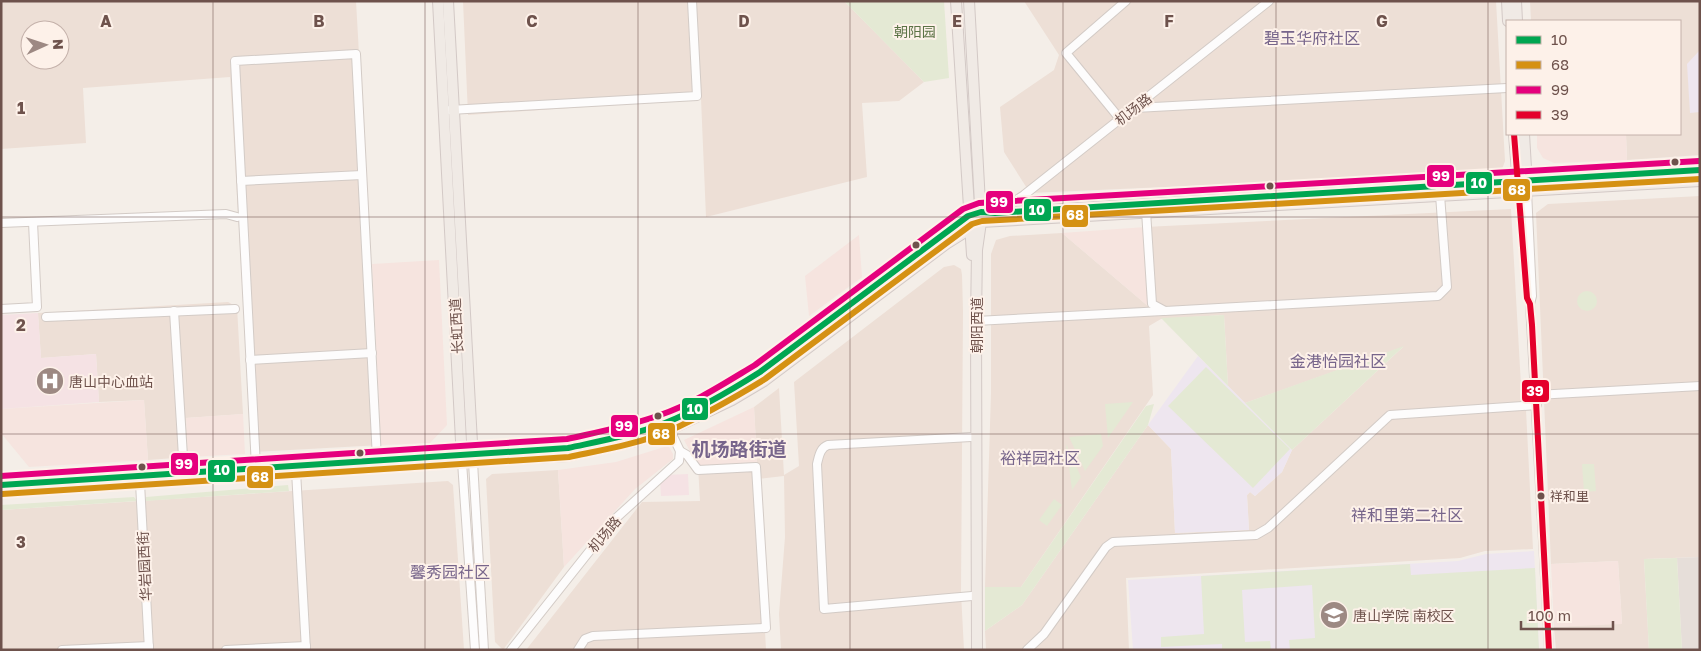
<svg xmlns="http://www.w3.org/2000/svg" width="1701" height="651" font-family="'Golos Text','Noto Sans SC',sans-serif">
<rect width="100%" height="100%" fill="#f4eee8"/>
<!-- residential -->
<g fill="#eddfd6" fill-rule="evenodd">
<path d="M1 1H356L381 445 252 452 230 77 83 88 86 143 1 149ZM30 30H60V60H30Z"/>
<path d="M463 1H844L924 82 899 101 862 103 867 177 706 217 701 99 468 115Z"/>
<path d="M1024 1H1496L1505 161 1501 172 1030 193 1004 152 1000 107 1054 70 1059 55Z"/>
<path d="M1530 1H1700V155L1627 160 1626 134H1680V21H1531Z"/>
<path d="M1700 196V557L1644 559 1649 650H1556L1554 627 1622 623 1618 561 1551 564 1536 213 1548 204Z"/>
<path d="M1511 209 1522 403 1421 415 1526 410 1533 549 1485 551 1460 558 1126 578 1129 650H986L985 631 1022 605 1148 425 1171 449 1175 533 1249 530 1247 495 1250 492 1255 496 1282 472 1292 450 1403 347 1245 403 1228 386 1224 315 1161 319 1149 326 1153 395 1021 587H985L991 393V254L996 240 1010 236 1062 233 1149 307 1145 227Z"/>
<path d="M954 265 961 269 962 275 963 311 961 593 964 650H781L779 614 785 537 784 476 757 479 766 650H526L642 502 700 501 698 466 757 462 754 407 779 388 784 475 799 466 794 382 944 267Z"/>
<path d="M228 302 237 307 243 414 186 418 188 457 148 460 144 400 99 402 96 354 41 358 38 313Z"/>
<path d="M558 470 564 567 503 650 495 642 486 479 492 474Z"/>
<path d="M448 481 453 485 464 650H1V510Z"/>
</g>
<!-- commercial -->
<g fill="#f6e4df">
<path d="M1537 134H1626L1627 160 1554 163 1543 158 1537 148Z"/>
<path d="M1145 227 1149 307 1062 233Z"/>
<path d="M859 235 862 277 809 316 805 276Z"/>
<path d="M439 260 447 425 430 443 381 445 372 264Z"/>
<path d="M144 400 148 460 29 467 1 433V409Z"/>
<path d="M754 407 757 462 698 466 684 440Z"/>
<path d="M243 414 245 454 188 457 186 418Z"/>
<path d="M664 447H669L673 454V459L635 489 564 567 558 470 616 462Z"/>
<path d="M1618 561 1622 624 1554 627 1551 564Z"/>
</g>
<!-- industrial -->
<path fill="#e6ded9" d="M1700 557V650H1682L1677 558Z"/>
<!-- education -->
<g fill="#eee6ef">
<path d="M1700 50V112L1690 113 1687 64Z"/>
<path d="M1198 356 1292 450 1282 472 1255 496 1250 492 1247 495 1249 530 1175 533 1171 449 1148 425Z"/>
<path d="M1534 551 1539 650H1133L1128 580 1458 561 1486 554Z"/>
</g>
<!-- medical -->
<g fill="#f5e2e4">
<path d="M38 313 41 358 96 354 99 402 1 409V315Z"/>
<path d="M688 474 689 495 661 496 660 480 665 475Z"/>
</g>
<!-- green -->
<g fill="#e4e9d4">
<path d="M844 1H944L949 78 924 82Z"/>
<circle cx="1587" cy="301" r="10"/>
<path d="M1224 315 1228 386 1161 318Z"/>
<path d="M1404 346 1292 450 1245 403Z"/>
<path d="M1206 367 1290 449 1253 488 1168 406Z"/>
<path d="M1133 402 1108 438 1105 404Z"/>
<path d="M1154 404 1148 425 1022 605 985 631V587H1021L1146 406Z"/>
<path d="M1101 434 1103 446 1085 471 1069 437Z"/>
<path d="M1066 444 1081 477 1072 490Z"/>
<path d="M1582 464H1594L1596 491 1584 492Z"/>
<path d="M288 485 289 491 145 501 146 497Z"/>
<path d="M134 497 137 501 1 510V505Z"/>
<path d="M1054 499 1062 505 1047 526 1039 520Z"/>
<path d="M1677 558 1682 650H1649L1644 559Z"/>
<path d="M1410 564 1411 575 1535 568 1539 650H1290L1289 640 1315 638 1312 585 1242 590 1245 642 1270 641 1271 650H1222V644L1161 647V637L1204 634 1201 576Z"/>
</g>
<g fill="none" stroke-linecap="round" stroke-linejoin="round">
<defs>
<g id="minor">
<path d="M1135 108 1507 88"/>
<path d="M450 110 697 96 692 1"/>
<path d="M1120 119 1066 53 1126 1"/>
<path d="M241 181 362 175"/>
<path d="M1519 191 1527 288"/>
<path d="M1527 191 1532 296 1530 304 1549 650"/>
<path d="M1146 211 1152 304 1165 311 1438 296 1447 287 1440 195"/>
<path d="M996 213 1024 195 1269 1"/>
<path d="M1 223 226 214 237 217"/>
<path d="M1 309 37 307 33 222"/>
<path d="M174 311 184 473"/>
<path d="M46 317 235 309"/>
<path d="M976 321 1163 311"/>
<path d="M250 360 372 353"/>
<path d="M1536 395 1700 386"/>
<path d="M971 437 828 445C820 448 819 456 817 464L824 609 972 596"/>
<path d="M462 462 475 650"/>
<path d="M473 462 484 650"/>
<path d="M256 467 235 61 356 54 377 459"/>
<path d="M296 471 306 650"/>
<path d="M140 483 149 650"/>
<path d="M62 650 149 646"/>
<path d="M226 650 306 646"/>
<path d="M511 650 615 519 679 461 680 451 668 426"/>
<path d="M578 650 585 639 593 636 766 628 756 467 698 470 687 455 680 451"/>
<path d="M1027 650 1044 634 1106 547 1113 542 1256 535 1268 528 1390 415 1537 405"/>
</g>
<g id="major">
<path d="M438 1 462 460"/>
<path d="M448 1 473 461"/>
<path d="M956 1 972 255"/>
<path d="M969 1 981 222 977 250 976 321 977 650"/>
<path d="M1507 1 1508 21"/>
<path d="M1516 1 1517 21"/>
<path d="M1514 134 1518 185"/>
<path d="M1524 134 1527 185"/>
<path d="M310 470 568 456 632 442 671 429 732 400 764 381 946 244 981 222 1700 181"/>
<path d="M1 485 568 448 626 435 665 423 729 391 760 372 968 216 981 212 995 213 1700 170"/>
<path d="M1 492 283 472"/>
</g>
</defs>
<!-- minor casing -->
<use href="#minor" stroke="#d3cbc6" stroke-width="10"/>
<!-- major casing -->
<use href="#major" stroke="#d3c9c6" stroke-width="12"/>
<!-- minor -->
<use href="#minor" stroke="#fdfcfc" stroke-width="8"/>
<!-- major -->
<use href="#major" stroke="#f0eae5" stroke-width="10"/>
<defs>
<path id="bus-1" d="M1 485 568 448C600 441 634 435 665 423 698 410 730 391 760 372L968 216 981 212 995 213 1700 170"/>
<path id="bus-2" d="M2 494 569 457C602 450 638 444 669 431 702 416 734 398 765 379L972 224 982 221 1700 179"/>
<path id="bus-3" d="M1 476 567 439C598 432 630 426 660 415 693 404 725 383 755 365L963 209 979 203 1699 161"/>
<path id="bus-4" d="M1514 134 1527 298 1530 304 1532 325 1549 650"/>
</defs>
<!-- bus-1 casing -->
<use href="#bus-1" stroke="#fdf1e9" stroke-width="10"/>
<!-- bus-2 casing -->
<use href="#bus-2" stroke="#fdf1e9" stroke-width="10"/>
<!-- bus-3 casing -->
<use href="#bus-3" stroke="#fdf1e9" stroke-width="10"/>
<!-- bus-4 casing -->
<use href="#bus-4" stroke="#fdf1e9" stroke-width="10"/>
<!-- bus-1 -->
<use href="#bus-1" stroke="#00a651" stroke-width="6"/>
<!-- bus-2 -->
<use href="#bus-2" stroke="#d59113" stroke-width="6"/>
<!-- bus-3 -->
<use href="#bus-3" stroke="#e5007d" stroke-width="6"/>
<!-- bus-4 -->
<use href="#bus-4" stroke="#e4002b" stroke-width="6"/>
</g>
<!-- grid -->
<path fill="none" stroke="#6e524c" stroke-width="1" stroke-opacity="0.55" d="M213 1V650M425 1V650M638 1V650M850 1V650M1063 1V650M1276 1V650M1488 1V650M1 217H1700M1 434H1700"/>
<!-- icons -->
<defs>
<symbol id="hospital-disc" viewBox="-11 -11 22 22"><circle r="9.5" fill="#9d8983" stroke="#fdf1e9"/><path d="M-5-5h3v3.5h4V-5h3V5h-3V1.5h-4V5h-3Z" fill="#fff"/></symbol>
<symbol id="university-disc" viewBox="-11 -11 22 22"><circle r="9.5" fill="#9d8983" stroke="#fdf1e9"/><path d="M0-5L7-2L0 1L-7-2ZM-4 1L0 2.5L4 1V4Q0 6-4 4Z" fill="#fff"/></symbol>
</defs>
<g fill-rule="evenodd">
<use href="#hospital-disc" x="34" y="365" width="32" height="32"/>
<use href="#university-disc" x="1318" y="599" width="32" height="32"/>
</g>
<!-- markers -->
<g fill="#6e524c" stroke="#fdf1e9" stroke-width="2">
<circle cx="1675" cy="162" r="4.5"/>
<circle cx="1270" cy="186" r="4.5"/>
<circle cx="916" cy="245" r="4.5"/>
<circle cx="658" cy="416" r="4.5"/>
<circle cx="360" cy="453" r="4.5"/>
<circle cx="142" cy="467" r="4.5"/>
<circle cx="1541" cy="496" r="4.5"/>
</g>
<g text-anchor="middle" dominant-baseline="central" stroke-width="4" stroke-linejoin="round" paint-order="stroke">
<!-- bus labels -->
<g font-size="13" fill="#6e524c" stroke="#fdf1e9" text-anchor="start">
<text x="1550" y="496">祥和里</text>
</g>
<!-- park labels -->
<g font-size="14" fill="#5c7346" stroke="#fdf1e9">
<text x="915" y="31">朝阳园</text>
</g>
<!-- street labels -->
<g font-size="14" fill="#6e524c" stroke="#fdf1e9">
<text transform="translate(1133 109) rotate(-38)">机场路</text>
<text transform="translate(976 325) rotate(-90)">朝阳西道</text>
<text transform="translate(456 326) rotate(-93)">长虹西道</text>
<text transform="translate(604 534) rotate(-50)">机场路</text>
<text transform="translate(144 566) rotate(-93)">华岩园西街</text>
</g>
<!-- poi labels -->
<g font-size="14" fill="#6e524c" stroke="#fdf1e9" text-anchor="start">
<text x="69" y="381">唐山中心血站</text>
<text x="1353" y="615">唐山学院 南校区</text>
</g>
<!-- quarter labels -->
<g font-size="16" fill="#77658b" stroke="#fdf1e9">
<text x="1312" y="38">碧玉华府社区</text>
<text x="1338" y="361">金港怡园社区</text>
<text x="1040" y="458">裕祥园社区</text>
<text x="1407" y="515">祥和里第二社区</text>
<text x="450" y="572">馨秀园社区</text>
</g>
<!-- district labels -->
<g font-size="19" font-weight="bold" fill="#77658b" stroke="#fdf1e9">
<text x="739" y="448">机场路街道</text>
</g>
</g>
<g font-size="16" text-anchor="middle" font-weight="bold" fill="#6e524c" stroke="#fdf1e9" stroke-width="4" stroke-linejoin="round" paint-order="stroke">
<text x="106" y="27">A</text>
<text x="319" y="27">B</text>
<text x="532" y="27">C</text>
<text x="744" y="27">D</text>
<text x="957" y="27">E</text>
<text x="1169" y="27">F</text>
<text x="1382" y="27">G</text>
<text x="21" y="114">1</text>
<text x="21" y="331">2</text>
<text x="21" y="548">3</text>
</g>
<g stroke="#fdf1e9" stroke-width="2">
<rect x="1426" y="164" width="29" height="24" rx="5" fill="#e5007d"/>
<rect x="1465" y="171" width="28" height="24" rx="5" fill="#00a651"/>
<rect x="1502" y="178" width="29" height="24" rx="5" fill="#d59113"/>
<rect x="985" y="190" width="29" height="24" rx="5" fill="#e5007d"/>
<rect x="1023" y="198" width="29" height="24" rx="5" fill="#00a651"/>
<rect x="1061" y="204" width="28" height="24" rx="5" fill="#d59113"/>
<rect x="1521" y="379" width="29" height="24" rx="5" fill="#e4002b"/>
<rect x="681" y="397" width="28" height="24" rx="5" fill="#00a651"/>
<rect x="610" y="414" width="29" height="24" rx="5" fill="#e5007d"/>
<rect x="647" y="422" width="29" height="24" rx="5" fill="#d59113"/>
<rect x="170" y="452" width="29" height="24" rx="5" fill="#e5007d"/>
<rect x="207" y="459" width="29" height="24" rx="5" fill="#00a651"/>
<rect x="246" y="465" width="28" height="24" rx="5" fill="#d59113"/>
</g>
<g font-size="14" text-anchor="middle" font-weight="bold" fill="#fff">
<text x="1441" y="181">99</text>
<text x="1479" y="188">10</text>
<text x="1517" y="195">68</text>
<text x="999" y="207">99</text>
<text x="1037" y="215">10</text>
<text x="1075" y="220">68</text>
<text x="1535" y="396">39</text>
<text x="695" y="414">10</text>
<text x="624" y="431">99</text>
<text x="661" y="439">68</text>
<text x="184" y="469">99</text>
<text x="222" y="475">10</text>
<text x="260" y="482">68</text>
</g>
<!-- border -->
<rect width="1701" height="651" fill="none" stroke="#6e524c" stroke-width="5"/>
<!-- legend -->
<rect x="1506" y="20" width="175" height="115" fill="#fdf1e9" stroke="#c4b1aa"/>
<rect x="1516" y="36" width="25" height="8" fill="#00a651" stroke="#c4b1aa"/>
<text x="1551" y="45" font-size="15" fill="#6e524c">10</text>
<rect x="1516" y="61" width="25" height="8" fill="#d59113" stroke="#c4b1aa"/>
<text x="1551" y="70" font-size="15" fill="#6e524c">68</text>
<rect x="1516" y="86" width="25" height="8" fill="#e5007d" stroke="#c4b1aa"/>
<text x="1551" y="95" font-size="15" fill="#6e524c">99</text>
<rect x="1516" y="111" width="25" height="8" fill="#e4002b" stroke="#c4b1aa"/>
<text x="1551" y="120" font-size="15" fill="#6e524c">39</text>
<!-- north arrow -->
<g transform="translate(45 45) rotate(87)"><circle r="24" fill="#fdf1e9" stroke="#c4b1aa"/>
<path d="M0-4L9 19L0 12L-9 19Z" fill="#9d8983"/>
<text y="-8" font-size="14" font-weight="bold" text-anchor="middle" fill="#6e524c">N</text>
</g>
<!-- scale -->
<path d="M1521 621v8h92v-8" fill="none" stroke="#6e524c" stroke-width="2.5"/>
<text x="1528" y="621" font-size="15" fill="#6e524c" stroke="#fdf1e9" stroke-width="4" paint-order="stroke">100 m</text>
</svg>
